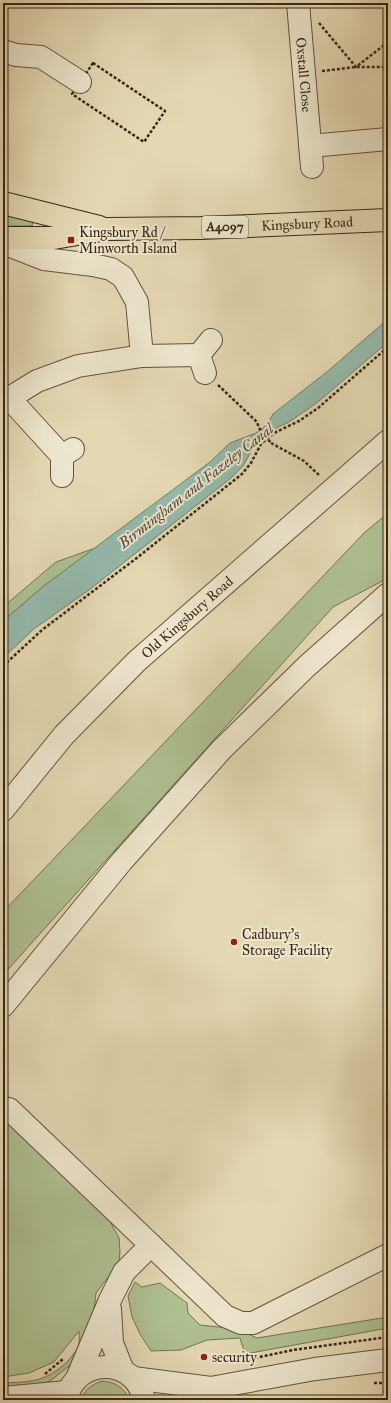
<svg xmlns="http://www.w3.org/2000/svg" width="391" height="1403" font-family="'IM FELL Great Primer',serif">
<rect width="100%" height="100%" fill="#e4d8b3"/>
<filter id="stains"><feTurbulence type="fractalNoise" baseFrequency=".005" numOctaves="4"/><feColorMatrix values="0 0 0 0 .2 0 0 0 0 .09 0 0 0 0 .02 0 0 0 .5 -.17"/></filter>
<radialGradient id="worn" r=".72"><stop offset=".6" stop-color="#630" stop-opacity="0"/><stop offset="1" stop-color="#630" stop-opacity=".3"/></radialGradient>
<!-- green -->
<g fill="#aec091" stroke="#747354">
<path d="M3 213 33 221 32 226H3Z"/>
<path d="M388 513V578L333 607 3 975V912L364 533Z"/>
<path d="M98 547 45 585 3 621V607L56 562Z"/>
<path d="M3 1116 102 1211 112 1225 119 1238 120 1252 119 1261 113 1271 96 1293 92 1327 79 1356 68 1367 50 1381 40 1385 3 1388V1383C31 1382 45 1382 67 1362 71 1357 76 1352 78 1347 80 1342 79 1336 79 1331L54 1362 29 1373 3 1377Z"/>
<path d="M135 1282 142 1287 160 1283 187 1303 188 1313 200 1325 237 1329 257 1338 388 1317V1328L245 1354 240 1338 207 1340 181 1350 151 1351 140 1334 132 1317 128 1296Z"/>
<path d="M102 1381C114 1382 125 1387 129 1400H81C85 1389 91 1385 102 1381Z"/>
</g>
<!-- water -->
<path fill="#95baac" stroke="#717f70" d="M388 319V342L318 402 289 422 274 429 255 445 243 466 231 478 89 590 35 628 3 658V621L45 585 210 462 230 443 256 433 267 425 273 414 328 371Z"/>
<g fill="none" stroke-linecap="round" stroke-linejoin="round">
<defs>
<g id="minor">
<path id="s1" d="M298 3 312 167"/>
<path d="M3 51 16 55 41 57 80 82"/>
<path d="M310 146 388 139"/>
<path d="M3 243 44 259 93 265 111 269 123 277 137 302 142 356"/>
<path d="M205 373 199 355 211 340"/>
<path d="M9 398 62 456"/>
<path d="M3 402 37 381 78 366 142 356 199 355"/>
<path d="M62 476V456L73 449"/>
<path id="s2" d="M3 810 64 735 137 661 388 441"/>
<path d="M3 1006 122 861 222 749 307 666 388 594"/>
<path d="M3 1108 9 1109 151 1245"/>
<path d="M110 1309 112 1343 123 1371"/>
<path d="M78 1376 110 1300 124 1272 151 1245 225 1316 241 1323H253L388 1255"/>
<path d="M133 1378 211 1388"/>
<path d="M3 1398 67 1392"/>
<path d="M66 1400C75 1356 136 1356 144 1400"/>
<path d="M189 1400 211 1388 315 1369 388 1360"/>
</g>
<g id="major">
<path d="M3 203 99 227"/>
<path id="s3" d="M3 238H54L107 229 201 228 388 220"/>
</g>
</defs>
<!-- minor casing -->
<use href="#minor" stroke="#64523e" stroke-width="24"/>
<!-- major casing -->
<use href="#major" stroke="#3a2617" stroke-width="24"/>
<!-- path -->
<g stroke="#3a2617" stroke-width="2.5" stroke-dasharray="3 2" stroke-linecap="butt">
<path d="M319 23 356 67 388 42"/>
<path d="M93 63 165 111 144 142 72 94Z"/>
<path d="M322 71 356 67H388"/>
<path d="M218 385 257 422 259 428"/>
<path d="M271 443 304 461 320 476"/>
<path d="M3 666 42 630 138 557 242 474 251 463 261 444 274 433 299 421 318 408 388 347"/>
<path d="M250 1359 293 1350 388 1337"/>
<path d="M45 1374 63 1359"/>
<path d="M374 1383H388"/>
</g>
<!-- minor -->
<use href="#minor" stroke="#ede6ce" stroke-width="22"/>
<!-- major -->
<use href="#major" stroke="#e4d8b3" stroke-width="22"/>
<!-- path-bridge -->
<path stroke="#3a2617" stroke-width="2.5" stroke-dasharray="3 2" stroke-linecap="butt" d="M259 428 271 443"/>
</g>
<!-- markers -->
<g fill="#8f2418" stroke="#ede6ce" stroke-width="1.5">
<rect x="67" y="236" width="8" height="8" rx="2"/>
<circle cx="234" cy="942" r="4"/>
<circle cx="204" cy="1357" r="4"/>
</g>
<g text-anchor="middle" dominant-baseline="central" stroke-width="4" stroke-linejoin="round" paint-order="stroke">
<!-- shield labels -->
<rect fill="#ede6ce" stroke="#70604e" stroke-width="1" x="202" y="216" width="46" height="22" rx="3"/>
<g font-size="13" font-weight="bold" fill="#3a2617">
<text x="225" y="227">A4097</text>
</g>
<!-- street labels -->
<g font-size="14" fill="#3a2617" stroke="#ede6ce">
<text stroke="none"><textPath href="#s1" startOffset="72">Oxstall Close</textPath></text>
<text stroke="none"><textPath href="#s3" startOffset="305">Kingsbury Road</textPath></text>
<text stroke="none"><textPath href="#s2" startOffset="267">Old Kingsbury Road</textPath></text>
</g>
<!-- poi labels -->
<g font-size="14" fill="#3a2617" stroke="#ede6ce" text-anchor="start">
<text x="79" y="232">Kingsbury Rd /<tspan x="79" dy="16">Minworth Island</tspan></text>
<text x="242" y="934">Cadbury's<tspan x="242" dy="16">Storage Facility</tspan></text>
<text x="212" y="1357">security</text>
</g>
<!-- water labels -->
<g font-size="15" font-style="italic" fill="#514b3c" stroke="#ede6ce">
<text transform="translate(196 486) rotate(-38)">Birmingham and Fazeley Canal</text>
</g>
</g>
<!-- margin -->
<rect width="391" height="1403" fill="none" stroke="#e4d8b3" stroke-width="16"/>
<rect x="4" y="4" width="383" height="1395" fill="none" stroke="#3a2617" stroke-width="2"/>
<rect x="8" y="8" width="375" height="1387" fill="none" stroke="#3a2617"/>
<rect width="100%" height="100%" filter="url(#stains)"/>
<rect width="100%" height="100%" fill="url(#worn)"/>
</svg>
